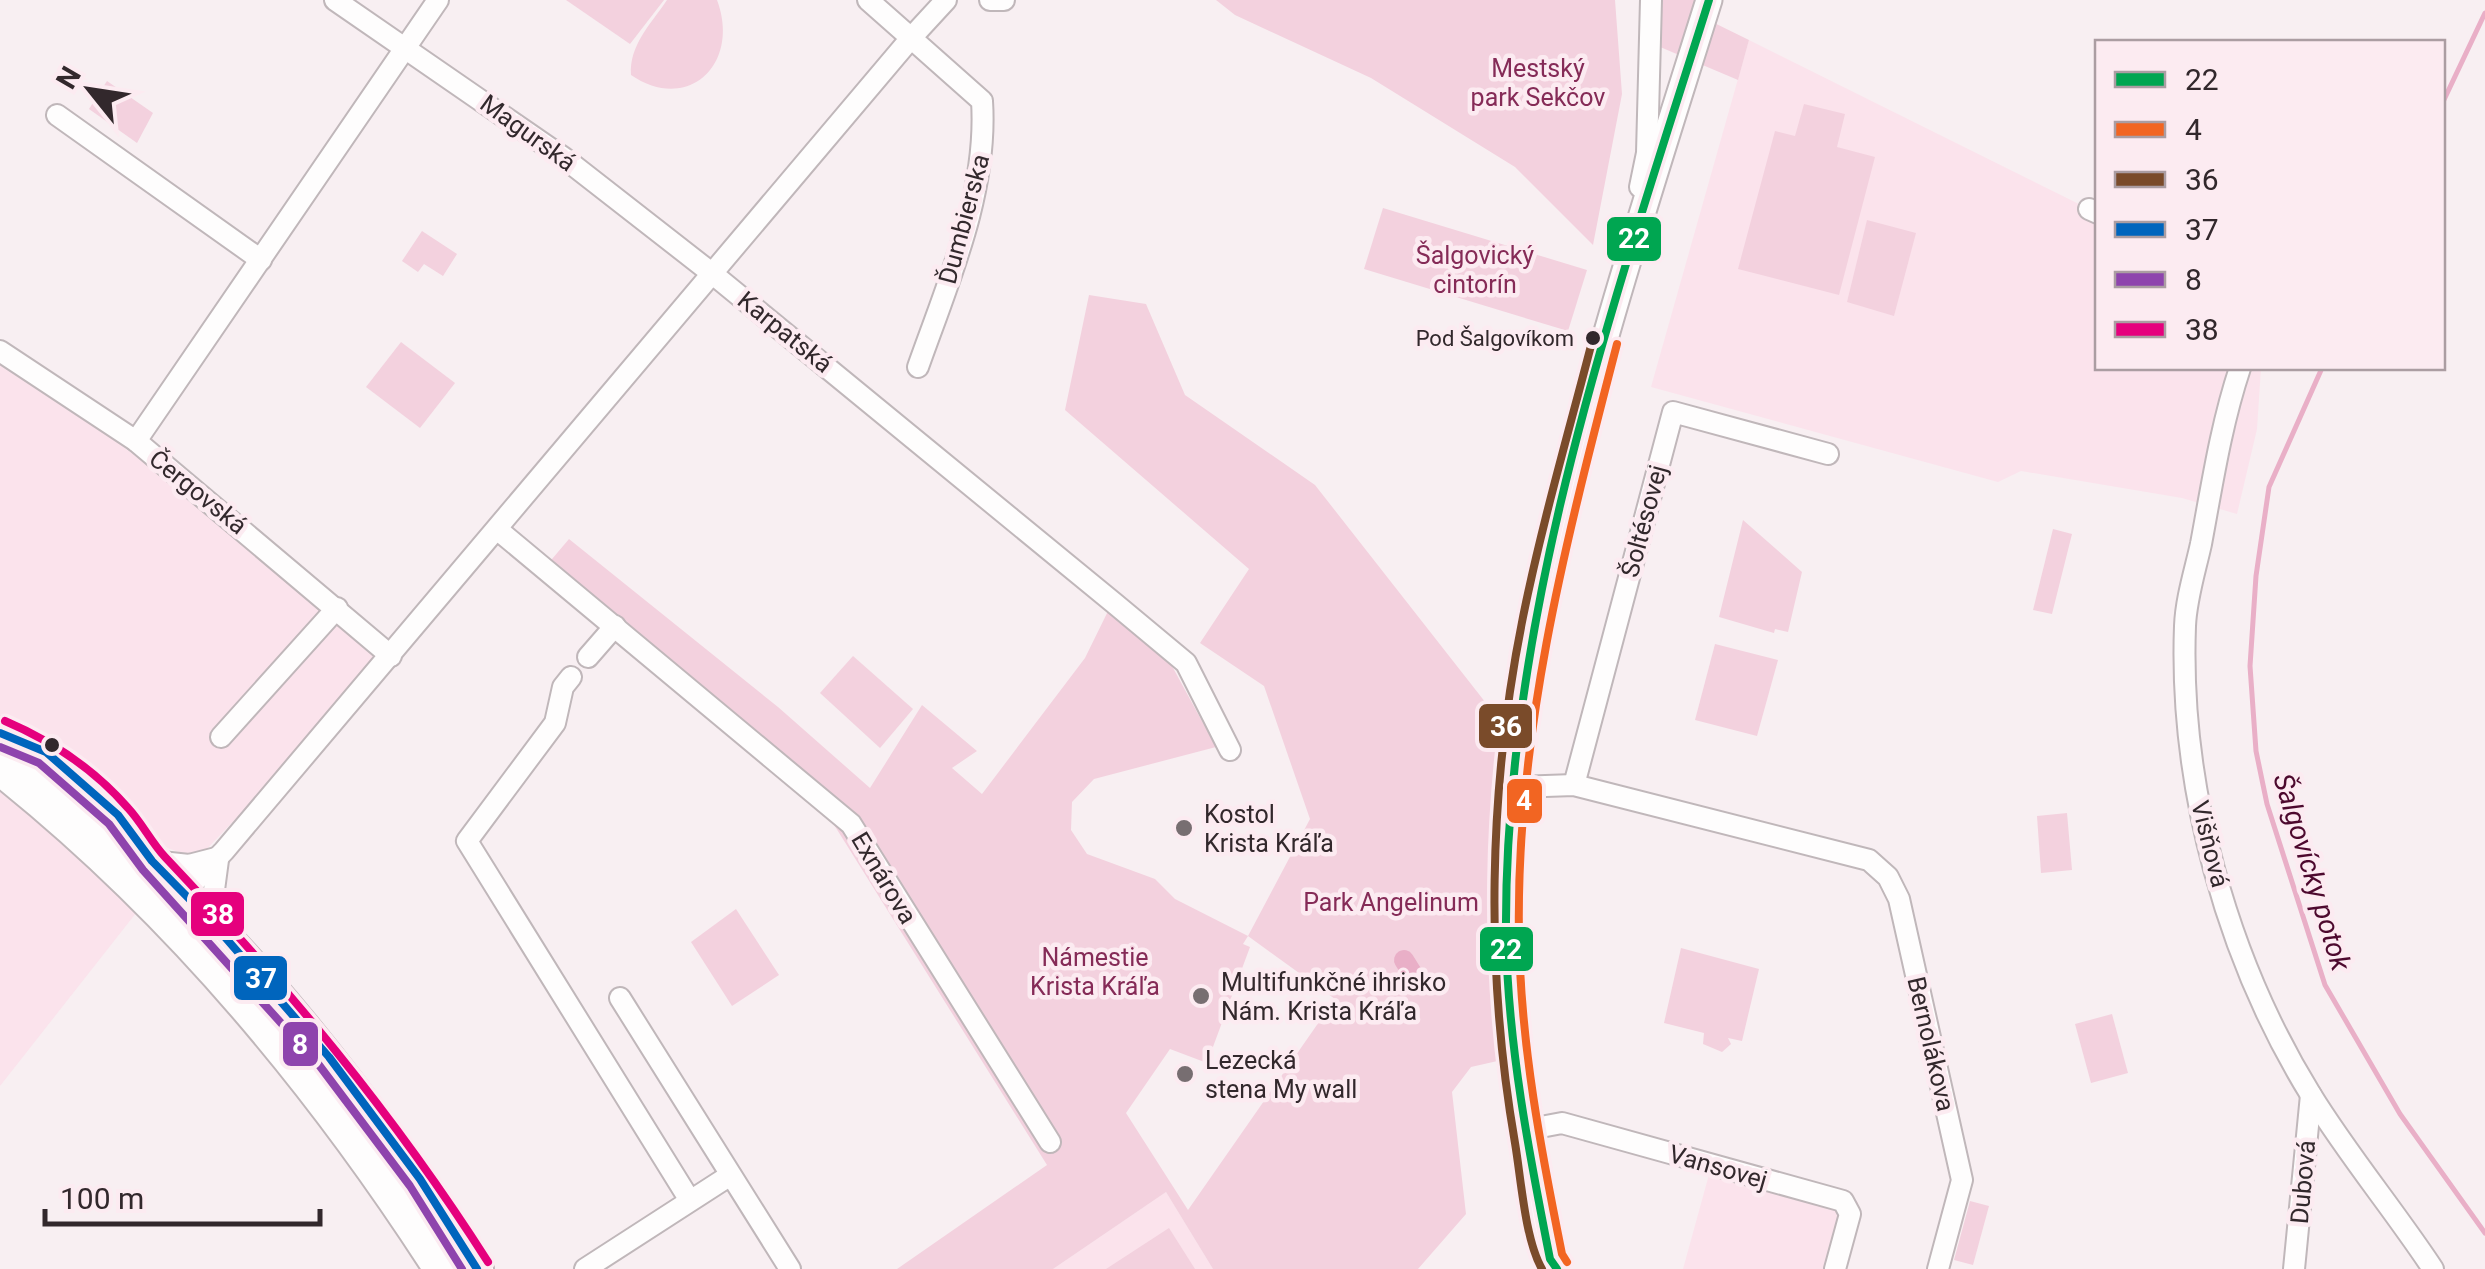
<svg xmlns="http://www.w3.org/2000/svg" width="2485" height="1269" font-family="Roboto,sans-serif">
<rect width="100%" height="100%" fill="#f8eff2"/>
<!-- built -->
<g fill="#fbe3ec">
<path d="M1749 40 2097 213 2098 368H2261L2257 429 2237 514 2182 498 2021 471 1998 482 1651 387Z"/>
<path d="M0 355 208 510 391 656 203 853 187 855 162 846 126 806 131 801 57 740 42 741 0 719Z"/>
<path d="M0 789 140 908 0 1086Z"/>
<path d="M1713 1160 1858 1202 1840 1269H1683Z"/>
<path d="M1166 1192 1213 1269H1053Z"/>
</g>
<!-- green -->
<g fill="#f3d1de" fill-rule="evenodd">
<path d="M566 0H664L630 44Z"/>
<path d="M667 0H717C741 64 688 114 631 75 629 45 651 24 667 0Z"/>
<path d="M1216 0H1615L1622 94 1593 245 1515 167 1371 78 1235 15Z"/>
<path d="M1643 0H1700L1696 14 1749 40 1738 80 1646 41Z"/>
<path d="M107 81 153 113 137 143 89 109Z"/>
<path d="M1804 104 1845 114 1837 147 1875 157 1839 295 1738 269 1775 131 1795 136Z"/>
<path d="M1383 208 1587 270 1568 331 1364 269Z"/>
<path d="M1867 220 1916 233 1894 316 1847 302Z"/>
<path d="M422 231 457 254 443 276 424 264 418 272 402 261Z"/>
<path d="M1089 295 1146 304 1185 395 1315 485 1511 735 1515 1057 1471 1067 1452 1092 1466 1214 1418 1269H1213L1166 1192 1053 1269H897L1047 1165 826 812 541 572 569 539 778 707 870 788 922 705 977 751 952 768 982 794 1085 658 1112 603 1181 662 1172 666 1216 747 1094 779 1072 802 1071 830 1087 854 1155 879 1175 899 1248 936 1310 819 1264 686 1200 643 1249 569 1065 410ZM1248 936 1335 999 1188 1210 1126 1113 1170 1049 1207 1063 1250 947 1243 944Z"/>
<path d="M401 342 455 383 420 428 366 387Z"/>
<path d="M1743 520 1802 572 1788 632 1775 629 1774 633 1719 617Z"/>
<path d="M2053 529 2072 534 2052 614 2033 610Z"/>
<path d="M1715 644 1778 660 1757 736 1695 720Z"/>
<path d="M853 656 913 709 880 748 820 693Z"/>
<path d="M2067 813 2072 870 2041 873 2037 816Z"/>
<path d="M736 909 779 975 732 1006 691 942Z"/>
<path d="M1681 948 1759 969 1742 1041 1728 1038 1731 1044 1722 1052 1703 1044 1704 1033 1664 1023Z"/>
<path d="M2112 1014 2128 1073 2091 1083 2075 1024Z"/>
<path d="M1970 1201 1989 1206 1973 1265 1954 1260Z"/>
<path d="M1169 1228 1195 1269H1106Z"/>
</g>
<g fill="none" stroke-linecap="round" stroke-linejoin="round">
<!-- stream -->
<g stroke="#e9afc7" stroke-width="5">
<path d="M2442 104 2485 13"/>
<path d="M2322 368 2269 487 2256 576 2250 666 2256 751 2267 804 2325 985 2400 1114 2485 1233"/>
</g>
<!-- canal -->
<path stroke="#e9afc7" stroke-width="20" d="M1404 960 1414 976 1410 980"/>
<defs>
<g id="minor">
<path d="M335 0 564 158 714 275 1114 603 1186 663 1230 750"/>
<path d="M990 0H1004"/>
<path d="M57 115 261 260"/>
<path d="M1640 187 1647 153 1651 0"/>
<path d="M2089 209 2098 213"/>
<path d="M0 351 136 441 391 656"/>
<path d="M918 367C948 282 988 193 982 101L911 38 946 0"/>
<path d="M2240 368C2221 425 2212 485 2201 544 2195 571 2186 599 2185 626 2179 787 2227 959 2311 1095 2348 1155 2394 1210 2433 1269"/>
<path d="M136 441 438 0"/>
<path d="M498 530 851 824 1050 1142"/>
<path d="M588 657 615 626"/>
<path d="M571 677 563 687 555 723 467 841 689 1199"/>
<path d="M221 737 337 608"/>
<path d="M1574 785 1673 412 1828 454"/>
<path d="M1514 787 1574 785 1869 860 1888 877 1899 899 1962 1180 1938 1269"/>
<path d="M152 861 189 865 216 858"/>
<path d="M175 902 224 851 911 38 868 0"/>
<path d="M210 920 218 860"/>
<path d="M620 998 790 1269"/>
<path d="M1525 1130 1562 1123 1843 1201 1850 1214 1835 1269"/>
<path d="M585 1269 729 1176"/>
<path d="M2294 1269 2311 1095"/>
</g>
<path id="tertiary" d="M1553 1269C1534 1216 1528 1154 1521 1099 1469 720 1598 356 1709 0"/>
<g id="primary">
<path d="M0 733C194 878 348 1066 477 1269"/>
<path d="M0 769C176 909 319 1081 440 1269"/>
</g>
</defs>
<!-- minor casing -->
<use href="#minor" stroke="#c0b7ba" stroke-width="24"/>
<!-- tertiary casing -->
<use href="#tertiary" stroke="#c0b7ba" stroke-width="29"/>
<!-- primary casing -->
<use href="#primary" stroke="#c0b7ba" stroke-width="36"/>
<!-- minor -->
<use href="#minor" stroke="#fefdfd" stroke-width="20"/>
<!-- tertiary -->
<use href="#tertiary" stroke="#fefdfd" stroke-width="25"/>
<!-- primary -->
<use href="#primary" stroke="#fefdfd" stroke-width="32"/>
<defs>
<path id="bus-1" d="M1557 1269 1550 1259C1529 1153 1508 1045 1506 937 1503 616 1614 302 1709 0"/>
<path id="bus-2" d="M1567 1262 1562 1254C1541 1150 1521 1046 1519 939 1515 734 1566 541 1617 344"/>
<path id="bus-3" d="M1542 1269C1525 1240 1521 1178 1515 1143 1485 970 1488 790 1523 617 1542 523 1569 431 1593 338"/>
<path id="bus-4" d="M0 733 46 752 118 815 152 861 210 920 329 1057 420 1179 477 1269"/>
<path id="bus-5" d="M0 747 39 763 109 824 143 870 319 1065 410 1186 462 1269"/>
<path id="bus-6" d="M5 721C52 741 94 769 128 808 142 823 151 842 165 857 286 985 393 1113 488 1262"/>
</defs>
<!-- bus-1 casing -->
<use href="#bus-1" stroke="#fcebf1" stroke-width="15"/>
<!-- bus-2 casing -->
<use href="#bus-2" stroke="#fcebf1" stroke-width="15"/>
<!-- bus-3 casing -->
<use href="#bus-3" stroke="#fcebf1" stroke-width="15"/>
<!-- bus-4 casing -->
<use href="#bus-4" stroke="#fcebf1" stroke-width="15"/>
<!-- bus-5 casing -->
<use href="#bus-5" stroke="#fcebf1" stroke-width="15"/>
<!-- bus-6 casing -->
<use href="#bus-6" stroke="#fcebf1" stroke-width="15"/>
<!-- bus-1 -->
<use href="#bus-1" stroke="#00a651" stroke-width="8"/>
<!-- bus-2 -->
<use href="#bus-2" stroke="#f26522" stroke-width="8"/>
<!-- bus-3 -->
<use href="#bus-3" stroke="#7a4b2a" stroke-width="8"/>
<!-- bus-4 -->
<use href="#bus-4" stroke="#0065bd" stroke-width="8"/>
<!-- bus-5 -->
<use href="#bus-5" stroke="#8e44ad" stroke-width="8"/>
<!-- bus-6 -->
<use href="#bus-6" stroke="#e5007d" stroke-width="8"/>
</g>
<!-- markers -->
<g fill="#32282c" stroke="#fcebf1" stroke-width="4">
<circle cx="1593" cy="338" r="9"/>
<circle cx="52" cy="745" r="9"/>
</g>
<g fill="#776e71" stroke="#fcebf1" stroke-width="4">
<circle cx="1184" cy="828" r="10"/>
<circle cx="1201" cy="996" r="10"/>
<circle cx="1185" cy="1074" r="10"/>
</g>
<g text-anchor="middle" dominant-baseline="central" stroke-width="9" stroke-linejoin="round" paint-order="stroke">
<!-- bus labels -->
<g font-size="22" fill="#32282c" stroke="#fcebf1" text-anchor="end">
<text x="1574" y="338">Pod Šalgovíkom</text>
</g>
<!-- park labels -->
<g font-size="25" fill="#852b57" stroke="#fcebf1">
<text x="1538" y="68">Mestský<tspan x="1538" dy="29">park Sekčov</tspan></text>
<text x="1475" y="255">Šalgovický<tspan x="1475" dy="29">cintorín</tspan></text>
<text x="1391" y="902">Park Angelinum</text>
<text x="1095" y="957">Námestie<tspan x="1095" dy="29">Krista Kráľa</tspan></text>
</g>
<!-- street labels -->
<g font-size="25" fill="#32282c" stroke="#fcebf1">
<text transform="translate(528 133) rotate(36)">Magurská</text>
<text transform="translate(964 219) rotate(-75)">Ďumbierska</text>
<text transform="translate(785 332) rotate(39)">Karpatská</text>
<text transform="translate(198 492) rotate(39)">Čergovská</text>
<text transform="translate(1644 521) rotate(-75)">Šoltésovej</text>
<text transform="translate(2210 844) rotate(76)">Višňová</text>
<text transform="translate(884 878) rotate(59)">Exnárova</text>
<text transform="translate(1931 1044) rotate(77)">Bernolákova</text>
<text transform="translate(1718 1167) rotate(16)">Vansovej</text>
<text transform="translate(2303 1182) rotate(-85)">Dubová</text>
</g>
<!-- poi labels -->
<g font-size="25" fill="#32282c" stroke="#fcebf1" text-anchor="start">
<text x="1204" y="814">Kostol<tspan x="1204" dy="29">Krista Kráľa</tspan></text>
<text x="1221" y="982">Multifunkčné ihrisko<tspan x="1221" dy="29">Nám. Krista Kráľa</tspan></text>
<text x="1205" y="1060">Lezecká<tspan x="1205" dy="29">stena My wall</tspan></text>
</g>
<!-- water labels -->
<g font-size="28" font-style="italic" fill="#4d092e" stroke="#fcebf1">
<text transform="translate(2312 872) rotate(73)">Šalgovícky potok</text>
</g>
</g>
<g stroke="#fcebf1" stroke-width="4">
<rect x="1605" y="215" width="58" height="48" rx="10" fill="#00a651"/>
<rect x="1477" y="702" width="57" height="48" rx="10" fill="#7a4b2a"/>
<rect x="1505" y="777" width="39" height="48" rx="10" fill="#f26522"/>
<rect x="189" y="890" width="57" height="48" rx="10" fill="#e5007d"/>
<rect x="1478" y="925" width="57" height="48" rx="10" fill="#00a651"/>
<rect x="232" y="954" width="57" height="48" rx="10" fill="#0065bd"/>
<rect x="281" y="1020" width="39" height="48" rx="10" fill="#8e44ad"/>
</g>
<g font-size="28" text-anchor="middle" font-weight="bold" fill="#fff">
<text x="1634" y="248">22</text>
<text x="1506" y="736">36</text>
<text x="1524" y="810">4</text>
<text x="218" y="924">38</text>
<text x="1506" y="959">22</text>
<text x="261" y="988">37</text>
<text x="300" y="1054">8</text>
</g>
<!-- legend -->
<rect x="2095" y="40" width="350" height="330" fill="#fcebf1" stroke="#ab9da2" stroke-width="2.5"/>
<rect x="2115" y="72" width="50" height="15" fill="#00a651" stroke="#ab9da2" stroke-width="2.5"/>
<text x="2185" y="90" font-size="30" fill="#32282c">22</text>
<rect x="2115" y="122" width="50" height="15" fill="#f26522" stroke="#ab9da2" stroke-width="2.5"/>
<text x="2185" y="140" font-size="30" fill="#32282c">4</text>
<rect x="2115" y="172" width="50" height="15" fill="#7a4b2a" stroke="#ab9da2" stroke-width="2.5"/>
<text x="2185" y="190" font-size="30" fill="#32282c">36</text>
<rect x="2115" y="222" width="50" height="15" fill="#0065bd" stroke="#ab9da2" stroke-width="2.5"/>
<text x="2185" y="240" font-size="30" fill="#32282c">37</text>
<rect x="2115" y="272" width="50" height="15" fill="#8e44ad" stroke="#ab9da2" stroke-width="2.5"/>
<text x="2185" y="290" font-size="30" fill="#32282c">8</text>
<rect x="2115" y="322" width="50" height="15" fill="#e5007d" stroke="#ab9da2" stroke-width="2.5"/>
<text x="2185" y="340" font-size="30" fill="#32282c">38</text>
<!-- north arrow -->
<g transform="translate(90 90) rotate(300)" stroke="#fcebf1" stroke-width="8" paint-order="stroke">
<path d="M0-8L18 38L0 25L-18 38Z" fill="#32282c"/>
<text y="-15" font-size="28" font-weight="bold" text-anchor="middle" fill="#32282c">N</text>
</g>
<!-- scale -->
<path d="M45 1209v15h275v-15" fill="none" stroke="#32282c" stroke-width="5"/>
<text x="60" y="1209" font-size="30" fill="#32282c" stroke="#fcebf1" stroke-width="8" paint-order="stroke">100 m</text>
</svg>
